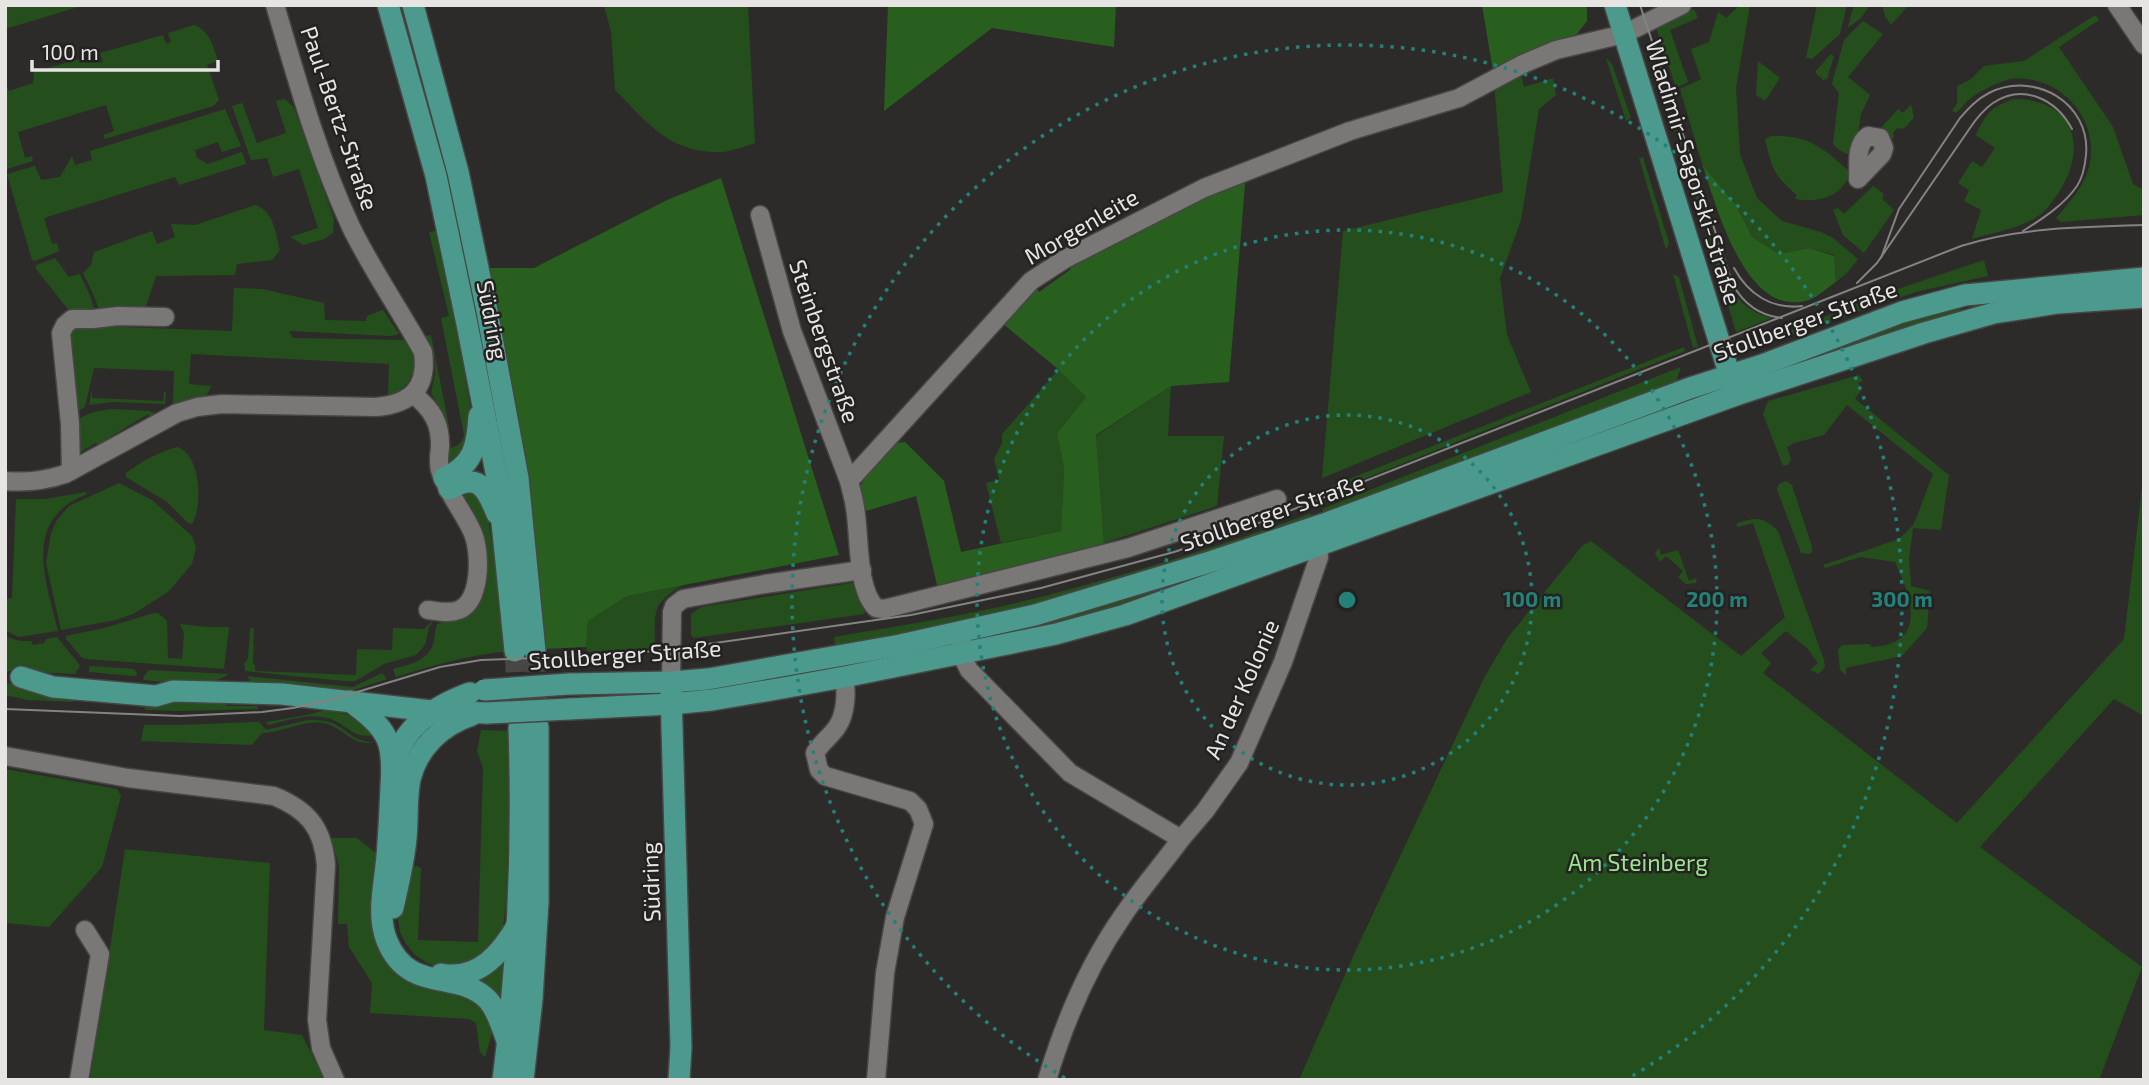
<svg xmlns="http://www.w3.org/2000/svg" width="2149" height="1085" font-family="'Exo 2',sans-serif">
<rect width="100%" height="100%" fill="#2d2b29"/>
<!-- green -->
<g fill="#244f1c">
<path d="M6 5H85L5 29Z"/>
<path d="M748 5 755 143C745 146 733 151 723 152 670 154 649 124 615 90L611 31 604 6Z"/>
<path d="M1740 5H1750L1736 88 1740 154 1757 198 1782 221 1821 232 1833 238 1858 259 1848 272 1836 282 1834 255 1810 248 1779 254 1752 237 1736 205 1702 164 1680 89 1701 79 1691 49 1709 42 1718 12 1726 18Z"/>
<path d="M1817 5H1847L1840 34 1812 59 1806 58Z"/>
<path d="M1854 5H1870L1861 18 1849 27 1848 26Z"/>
<path d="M1882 5H1909L1891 25 1885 16Z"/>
<path d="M1694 9 1698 18 1670 30 1688 82 1676 88 1657 30 1662 25Z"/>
<path d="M2095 15 2099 20 2059 47 2113 127 2133 184 2144 190V215L2061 222 2056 218C2070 202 2086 184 2090 163 2097 126 2072 90 2037 81 2029 79 2018 77 2010 79 2001 81 1978 92 1971 98 1965 102 1961 109 1956 113L1952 111 1957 103V86L1970 80 1984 66 2024 61Z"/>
<path d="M1863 21 1883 34 1848 77 1870 95 1861 114 1854 157 1839 150 1833 144 1839 93 1832 84 1844 40Z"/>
<path d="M194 25C210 31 213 46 218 61L207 65 219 100 213 106 105 139 103 135 114 131 106 105 18 132 25 158 32 156 33 161 7 169 5 82 9 91 33 83 34 72 97 54 101 63 103 62 100 53 163 35 166 44 171 42 168 33Z"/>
<path d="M1650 45 1727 281C1737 301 1750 313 1772 318L1736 332 1680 145 1647 47Z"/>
<path d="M1831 54 1834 56 1827 79 1823 80 1815 72Z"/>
<path d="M1606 58 1612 64 1631 118 1626 121Z"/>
<path d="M1517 61 1524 87 1553 78 1556 95 1539 109 1521 220 1500 278 1507 335 1531 392 1322 478 1343 231 1503 192 1493 71Z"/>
<path d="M1758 61 1780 78 1765 101 1756 95Z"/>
<path d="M285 99 294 108 334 219 333 233 324 239 303 245 290 237 318 228 299 169 273 177 267 158 251 160 232 106 242 103 257 143 286 133 276 101Z"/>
<path d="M2014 99C2073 99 2089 145 2059 192 2054 199 2049 207 2042 213 2027 227 1992 233 1972 239L1981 210 1964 201 1969 190 1958 183 1972 161 1982 167 1995 148 1976 135C1986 113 1991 107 2014 99Z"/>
<path d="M1911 104 1914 117 1906 127 1902 129 1897 128 1893 133 1894 138 1888 140 1881 132V128L1898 109 1903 113Z"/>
<path d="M225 109 241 146 222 152 218 142 195 150 197 158 208 164 242 152 246 164 179 185 175 177 44 218 52 244 57 243 59 251 35 261 32 260 7 174 35 166 41 180 60 177 72 156 75 165 92 160 90 151Z"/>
<path d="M1771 136C1810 135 1823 148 1850 172 1843 197 1819 203 1795 199L1797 195C1773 175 1772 168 1765 139Z"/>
<path d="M1643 157 1669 243 1666 250 1639 158Z"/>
<path d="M1873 186 1884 194 1882 199 1894 210 1864 253 1843 235 1833 210 1838 208 1844 214Z"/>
<path d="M255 205C274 211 275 232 280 250L272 260 237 264 235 275 156 276 145 309 101 315 94 296 83 273 91 265 94 252 152 231 157 244 175 237 171 224 195 225Z"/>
<path d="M439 230 461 325 466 382 473 423 464 459 445 466 448 449C457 446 462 444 464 435L441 318 449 316 429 232Z"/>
<path d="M55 258 69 277 80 274 91 298 96 317 71 313 36 269V265Z"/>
<path d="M1984 260 1988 276 1920 291 1887 301 1779 340 1777 336 1880 295Z"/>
<path d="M1673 274 1679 277 1698 347 1693 348Z"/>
<path d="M234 288 262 289 324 303 325 320 366 321 367 316 383 310 399 334 390 336 289 331 293 338 404 340C407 345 411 350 413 355 419 373 405 392 388 395L389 364 191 354 189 384 211 386 207 395 173 405 174 371 94 368 85 407 79 411 67 344 69 329 111 321 123 327 232 331Z"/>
<path d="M1959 305 1961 308 1960 313 1771 376 1769 371 1877 327Z"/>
<path d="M431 335 449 427H444L442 413 431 393 435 374V359L425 336Z"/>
<path d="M1684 347 1685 351 1321 496V490Z"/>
<path d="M1681 367 1677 379 1680 385 1325 516 1322 509Z"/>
<path d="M1059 369 1086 397 1057 433 1064 469 1061 531 1001 543 986 483 999 480 994 459 1002 443V434Z"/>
<path d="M1859 375 1863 381 1858 383 1861 390 1855 399 1949 475 1941 530 1913 528 1909 559 1911 586 1930 591 1927 628 1902 656 1846 668V675L1840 670 1838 650 1842 645 1869 644 1872 647C1929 644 1911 596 1895 562L1860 557 1825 568 1823 565 1899 539 1914 524 1933 474 1847 405 1824 435 1794 443 1787 447 1791 459 1788 465 1783 466 1763 414 1768 401Z"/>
<path d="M1171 386 1168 436H1224L1217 506 1104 543 1096 436Z"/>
<path d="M92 389V398L163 401 164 392H166L165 404 112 402 89 405Z"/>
<path d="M112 409 150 411 161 417 152 422 148 414 110 437 112 442 101 449 96 443 75 455 72 425C83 413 97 411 112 409Z"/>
<path d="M177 447C201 454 203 506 192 524L188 523 167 502 126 477V473C142 461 159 452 177 447Z"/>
<path d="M2144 471V716L2114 699 1980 847 2142 967 2099 1080H1299L1355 952 1484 678 1508 637 1583 545 1591 541 1741 656 1785 617 1753 523 1738 527 1736 524C1756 517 1762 516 1778 531L1824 660 1825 667 1819 674 1810 670 1818 663 1808 649 1786 631 1761 653 1771 663 1763 673 1957 823 2124 639Z"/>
<path d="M1786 481 1792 485 1812 547V552L1809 554 1801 553 1799 547 1777 490 1779 484Z"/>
<path d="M119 483 152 500 192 536 196 547 192 564 168 592 133 614 116 620 61 630 46 563 51 533 57 520 69 506Z"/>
<path d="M460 485 485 500 509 651C470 655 434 665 396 677L393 669C407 665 425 662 432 647 435 641 434 632 437 624L446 621 480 594Z"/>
<path d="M86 492 87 494C22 519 45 579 58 631L18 637 5 630V599L12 598 16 499H46Z"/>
<path d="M1311 513V519L1018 612 836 649 834 637C904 625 976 614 1044 596 1133 573 1225 545 1311 513Z"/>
<path d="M1659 548 1661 555 1678 550 1689 581 1697 578 1696 583 1686 584 1678 577 1683 571 1666 556 1660 562 1655 553Z"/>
<path d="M1228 562 1231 571 1053 627 1009 633Z"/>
<path d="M858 582 866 606 864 614 694 638 691 635V614L701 607Z"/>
<path d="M683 585C649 605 656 612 655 648L588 652 586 647 588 621 627 596Z"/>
<path d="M154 613H158L167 621 168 658 182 659 184 633 180 624 207 627H229L224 669 87 659 82 658 66 639V636L70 635 104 628Z"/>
<path d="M435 618 429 627 425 645 416 655 384 664 355 681H344L245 671 244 663 248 659 250 628H254L253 664 255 665V671L356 675 357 649 392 650 393 628 424 629Z"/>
<path d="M5 635C14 641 21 641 31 641L33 645 44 643 46 639 57 637 78 663 80 666 75 674 5 671Z"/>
<path d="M91 666 134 669 137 673V675L133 676 89 672V668Z"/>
<path d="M149 670 229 674C204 690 171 682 143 680L145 675Z"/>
<path d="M382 673 387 679 345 693 257 685 251 682 247 676 353 687Z"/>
<path d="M5 683 23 684 73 692V702L28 700 5 695Z"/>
<path d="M144 699 225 703 227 706H257L258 709 180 711 145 710Z"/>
<path d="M326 710 354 716 377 734C351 742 347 720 322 717 305 714 286 721 268 725L266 722 307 715Z"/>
<path d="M308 720C316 720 324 720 332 723 351 731 350 741 374 742 354 748 342 726 323 723 305 719 282 733 262 733L252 745 141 741 144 725H179L259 722 266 730Z"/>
<path d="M481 730 512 731 511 816 508 845 506 903 503 928 497 947 468 966 439 967 427 963 415 955 406 944 400 932 398 919 400 899 410 868 417 866 421 868 418 940 478 942 483 768 477 751Z"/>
<path d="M5 769 117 789 121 796 102 867 49 927 5 923Z"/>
<path d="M331 838H357L378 855 385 948 462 990 493 1018 492 1034 485 1057 480 1052 476 1023 469 1019 370 1013 372 983 349 947 347 924H338L339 866Z"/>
<path d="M125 849 270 863 264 1030 302 1035 325 1080H90Z"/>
<path d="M507 946 504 1010 477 983V975Z"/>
</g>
<!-- forest -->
<g fill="#295f1e">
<path d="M888 5H1116L1114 47 992 28 884 111Z"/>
<path d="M1482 5H1587V21L1576 35 1493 71Z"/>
<path d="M1702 164 1736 205 1752 237 1779 254 1810 248 1834 256 1836 282C1828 287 1818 297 1809 300 1745 320 1717 206 1702 164Z"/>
<path d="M1246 172 1229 382 1171 386 1096 435 1104 543 1028 567 938 589 916 496 866 511 861 507 860 487 871 464 890 444 905 442 944 481 961 552 1061 531 1064 469 1057 433 1086 397 1058 369 1002 323 1034 285 1039 292 1071 269 1066 261Z"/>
<path d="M721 178 839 555 627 596 588 621 586 647 543 649 489 268H534L667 200Z"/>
</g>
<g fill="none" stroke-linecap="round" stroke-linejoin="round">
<!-- major-tunnel -->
<g stroke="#494745" stroke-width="21" stroke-dasharray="21 10" stroke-linecap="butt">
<path d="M515 651 519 728"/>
<path d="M535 651 538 727"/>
</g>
<defs>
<g id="minor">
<path d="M2117 5 2144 45"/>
<path d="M1868 136 1880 138 1884 148 1882 154 1858 179C1859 163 1855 146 1868 136Z"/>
<path d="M760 215 792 331 849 481"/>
<path d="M413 394C432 409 441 423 440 448 439 455 438 462 440 470 446 491 463 511 472 531 481 550 482 600 459 610 449 614 438 611 428 610"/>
<path d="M71 471 70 424 61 333 65 325 72 319H93L118 316 165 317"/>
<path d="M5 481C27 483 44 481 65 474L177 413 197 407 222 404 376 407C411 404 428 388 423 352 400 310 372 270 351 227 318 156 297 80 275 5"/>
<path d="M1277 499 1128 548 884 609 876 608C856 588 860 535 855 508 854 499 851 490 849 481L1031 281 1065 259 1204 188 1350 131 1459 98 1523 64 1556 50 1624 34 1682 5"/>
<path d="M962 642 965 662 969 670 1070 773 1181 839 1205 811 1239 763 1283 662 1319 557 1318 546"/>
<path d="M844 677C847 692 846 714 837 727 830 737 821 743 815 753L819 770 825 776 910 801 918 809 924 824 895 917 885 973 876 1080"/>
<path d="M671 682 672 612 674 606 683 599 765 584 862 570"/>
<path d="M5 756 128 778 274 796C308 810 323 828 326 865L317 1020 321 1048 335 1080"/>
<path d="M79 1080 100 954 85 930"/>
<path d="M1047 1080C1064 1023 1088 966 1122 917 1140 890 1162 865 1181 839"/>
</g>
<g id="major">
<path d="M388 5 436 176 467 324 498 483 515 651"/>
<path d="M413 5 458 172 487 311 518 478 535 651"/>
<path d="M1615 5 1733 386"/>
<path d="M444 478C474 465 477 446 479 416"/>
<path d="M449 489C478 472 486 487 497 514"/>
<path d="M21 677 53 687 156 696 173 691 282 694 432 711 487 713"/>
<path d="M569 684 671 682 708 679 900 645 1035 615 1213 561 1324 524 1690 388 1762 365 1902 312 1965 295 2144 278"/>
<path d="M671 692 681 1047 679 1080"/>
<path d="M350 701C363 711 380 723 387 739 393 752 392 772 391 787 390 810 389 833 387 856 385 883 376 914 387 941 409 995 459 969 488 1000 498 1011 502 1029 508 1043"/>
<path d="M569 709 671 704 712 700 783 688 844 677 1056 634 1125 615 1736 395 1924 333 1994 313 2058 303 2144 297"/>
<path d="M393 768C401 728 434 706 470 693"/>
<path d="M393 908C398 885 404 862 406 838 408 819 406 798 410 779 418 747 442 725 472 715"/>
<path d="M441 974C479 981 501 953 518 924"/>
<path d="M503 1080C518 963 523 846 519 728"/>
<path d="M523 1080 532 999 538 902V727"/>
</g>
</defs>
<!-- minor casing -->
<use href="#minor" stroke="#474644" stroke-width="21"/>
<!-- major casing -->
<use href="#major" stroke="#474644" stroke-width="24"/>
<!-- minor -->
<use href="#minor" stroke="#7a7876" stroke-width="18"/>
<!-- major -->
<use href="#major" stroke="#4c9a8d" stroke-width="21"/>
<!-- tram -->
<g stroke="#858382" stroke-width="2">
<path d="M1640 5 1733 285C1744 304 1761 316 1782 318"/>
<path d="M1881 258 1899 209 1960 118C1969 108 1977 99 1989 93 2034 70 2091 103 2086 155 2085 166 2083 177 2077 186 2064 205 2042 219 2023 231"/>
<path d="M1734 268C1748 294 1772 310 1802 306"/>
<path d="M1857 283 1877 263 1970 128C1976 119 1983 110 1993 103 2023 83 2056 99 2072 129"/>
<path d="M5 709 180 716 262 712 293 708 334 699 440 667 481 660 615 655 673 649 911 615 1041 588 1174 552 1246 528 1961 246C2021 227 2082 227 2144 225"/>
</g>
<defs>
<g id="major-bridge">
<path d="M484 690 569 684"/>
<path d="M487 713 569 709"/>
</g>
</defs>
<!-- major-bridge casing -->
<use href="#major-bridge" stroke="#474644" stroke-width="24" stroke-linecap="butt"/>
<!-- major-bridge -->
<use href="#major-bridge" stroke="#4c9a8d" stroke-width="21"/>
</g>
<!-- distance rings -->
<g fill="none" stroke="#24817a" stroke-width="3.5" stroke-dasharray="3.5 7">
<circle cx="1347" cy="600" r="185"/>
<circle cx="1347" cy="600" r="370"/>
<path d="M1065 1078A555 555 0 1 1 1629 1078"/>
</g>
<g text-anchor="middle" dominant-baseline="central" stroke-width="5" stroke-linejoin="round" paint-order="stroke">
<!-- street labels -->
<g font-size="23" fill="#e6e5e4" stroke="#232220">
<text transform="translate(340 118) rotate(71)">Paul-Bertz-Straße</text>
<text transform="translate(1694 172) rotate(73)">Wladimir-Sagorski-Straße</text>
<text transform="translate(1081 226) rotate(-30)">Morgenleite</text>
<text transform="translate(493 320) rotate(79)">Südring</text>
<text transform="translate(1805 320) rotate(-20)">Stollberger Straße</text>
<text transform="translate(825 341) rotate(71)">Steinbergstraße</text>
<text transform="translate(1272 512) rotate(-19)">Stollberger Straße</text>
<text transform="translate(625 654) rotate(-4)">Stollberger Straße</text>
<text transform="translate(1241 689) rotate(-66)">An der Kolonie</text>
<text transform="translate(650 882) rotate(-92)">Südring</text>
</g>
<!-- park labels -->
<g font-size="23" fill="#9ae68c" stroke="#232220">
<text x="1638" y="862">Am Steinberg</text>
</g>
</g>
<circle cx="1347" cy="600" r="10" fill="#24817a" stroke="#232220" stroke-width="3.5"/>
<g font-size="21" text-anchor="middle" font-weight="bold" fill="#24817a" stroke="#232220" stroke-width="5" stroke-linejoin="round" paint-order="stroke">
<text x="1532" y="607">100 m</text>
<text x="1717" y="607">200 m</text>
<text x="1902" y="607">300 m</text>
</g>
<!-- border -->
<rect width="2149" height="1085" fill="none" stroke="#e6e5e4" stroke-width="14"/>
<!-- scale -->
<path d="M32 60v10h186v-10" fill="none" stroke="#e6e5e4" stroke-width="3.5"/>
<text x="42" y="60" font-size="21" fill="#e6e5e4" stroke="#232220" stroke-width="5" paint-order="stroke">100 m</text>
</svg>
